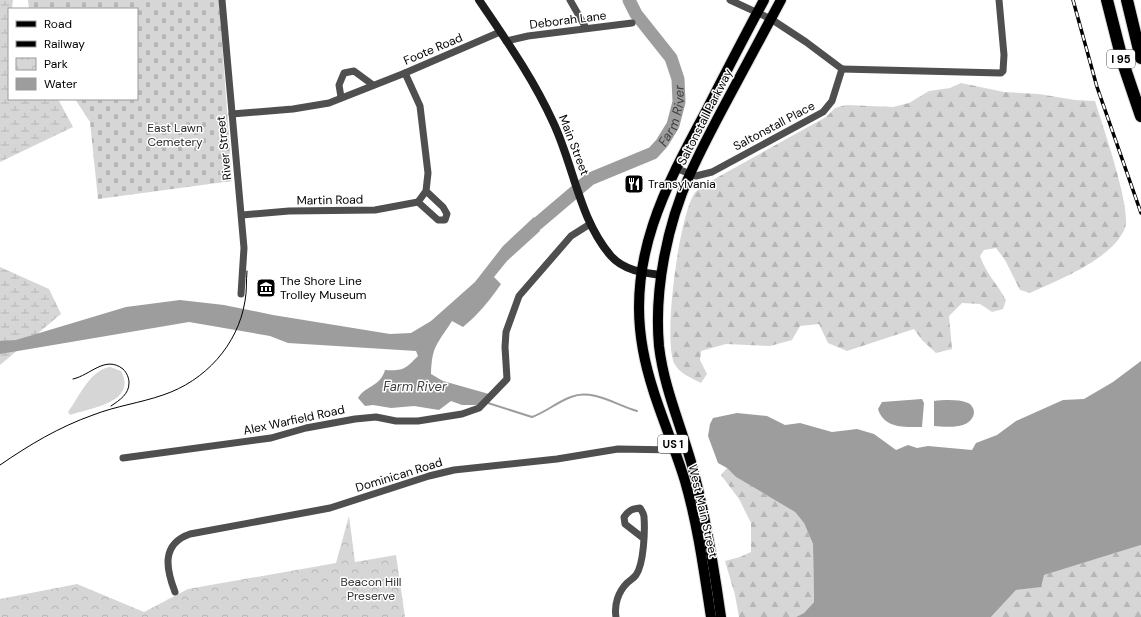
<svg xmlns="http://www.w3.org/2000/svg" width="1141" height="617" font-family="'DM Sans',sans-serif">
<defs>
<pattern id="forest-firs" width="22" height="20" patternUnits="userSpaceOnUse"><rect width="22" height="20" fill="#d6d6d6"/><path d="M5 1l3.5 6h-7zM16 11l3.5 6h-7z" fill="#b6b6b6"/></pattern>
<pattern id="wetland-marsh" width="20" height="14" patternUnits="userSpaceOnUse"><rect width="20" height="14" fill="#d6d6d6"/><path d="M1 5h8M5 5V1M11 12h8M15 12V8" fill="none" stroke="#b6b6b6"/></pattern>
<pattern id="cemetery-stones" width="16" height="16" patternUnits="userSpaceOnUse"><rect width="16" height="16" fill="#d6d6d6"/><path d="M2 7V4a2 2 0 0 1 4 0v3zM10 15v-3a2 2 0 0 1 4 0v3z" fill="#b6b6b6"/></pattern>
<pattern id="park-crowns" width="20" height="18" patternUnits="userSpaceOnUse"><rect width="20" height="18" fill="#d6d6d6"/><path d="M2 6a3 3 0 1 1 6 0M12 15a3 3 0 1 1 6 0" fill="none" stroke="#b6b6b6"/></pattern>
</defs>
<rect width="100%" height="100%" fill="#fff"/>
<!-- grass -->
<path fill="#d6d6d6" d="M110 367 121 371C138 402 91 408 70 415L68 412C79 397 90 370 110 367Z"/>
<!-- forest -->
<g fill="url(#forest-firs)">
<path d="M961 83 1004 92 1039 94 1075 100 1095 101C1102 124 1132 209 1125 228 1113 259 1058 280 1030 293L1020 290 1005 260 996 248 984 250 980 256C985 272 998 285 1006 300L1003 309 992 312 980 304 962 303 949 316 952 349 936 353 922 340 914 329 847 351 828 343 819 324 800 326 792 340 770 346 726 344 701 351 700 360 707 374 701 383C691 378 679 373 674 363 663 337 679 218 694 194 696 191 700 188 702 186L826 117 835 108 846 105 893 107 909 103 929 91 950 88Z"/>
<path d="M727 468 736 477 795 512 804 523 813 544 814 602 804 613 796 617H739L735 595 725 561 740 557 751 552V523L739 499 721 475Z"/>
<path d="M1141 545V617H991L1016 590 1031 588 1043 575Z"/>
</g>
<!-- wetland -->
<g fill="url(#wetland-marsh)">
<path d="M0 0H13L12 9H9V99H58L73 127 0 162Z"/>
<path d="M0 267 49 289 61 314 0 365Z"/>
</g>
<!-- cemetery -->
<path fill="url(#cemetery-stones)" d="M28 0H219L232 181 98 199 90 122 75 99H137V9H29Z"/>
<!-- park -->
<path fill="url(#park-crowns)" d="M349 516 355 562 396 555 405 617H0V599L77 584 144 612 188 589 336 563Z"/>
<!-- water -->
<g fill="#9d9d9d">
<path d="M534 217 540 231 507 261 494 277 501 284C490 300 478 315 463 327L452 321C437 345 432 345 431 374L443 381 489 394 479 405H462L451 401 439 410 414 406 391 408 373 405 365 406 358 398C366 385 380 387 385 370 404 371 405 369 418 356L416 351 288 343 270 336 189 322 0 354V341L16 340 126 307 180 300 224 305 273 315 390 334 411 333 431 321 475 282 503 246Z"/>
<path d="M1141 361V545L1044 575 1041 587 1016 590 991 617H796L804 613 814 602 813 544 804 523 795 512 736 477 727 468 718 463 708 436 710 424 713 418 737 413 767 416 785 425 800 423 832 432 857 429 874 434 896 450 908 445 917 448 928 446 972 450 976 443 997 435 1016 421 1063 400 1084 399 1113 382Z"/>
<path d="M922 399 924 403 922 427C905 427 884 429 878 409L882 402Z"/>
<path d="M934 401C944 400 958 399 968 403 972 405 974 409 974 413 971 430 946 427 934 426Z"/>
</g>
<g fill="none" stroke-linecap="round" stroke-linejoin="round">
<!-- stream -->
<path stroke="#9d9d9d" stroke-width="2" d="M488 403 532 417C546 412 557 402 571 397 592 388 618 406 637 411"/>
<!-- river -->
<path stroke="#9d9d9d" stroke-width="13" id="s1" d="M537 224 590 179 653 153 662 143 673 125 679 102 678 79 671 58 636 14 629 0"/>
<defs>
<g id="primary">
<path d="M711 617C704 572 698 526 685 481 672 438 651 395 643 350 626 260 665 187 706 111 725 74 744 37 764 0"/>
<path d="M721 617C714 567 706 518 693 469 682 428 664 389 659 346 654 290 667 225 690 174 702 147 716 121 730 95 747 63 764 32 781 0"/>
</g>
<g id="motorway">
<path d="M1107 0 1123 63 1141 116"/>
<path d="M1127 0 1141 58"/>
</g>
</defs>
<!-- primary casing -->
<use href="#primary" stroke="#dbdbdb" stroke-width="12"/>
<!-- motorway casing -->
<use href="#motorway" stroke="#dbdbdb" stroke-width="14"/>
<!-- minor -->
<g stroke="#4f4f4f" stroke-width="7">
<path d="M222 0 244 248 241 294"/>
<path d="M570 0 586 28"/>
<path d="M730 0 771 19 806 42 842 69"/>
<path d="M506 41 528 36 632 23"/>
<path d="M842 69 1001 73 1003 71 1004 55 999 0"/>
<path d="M405 73 420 106 428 173 426 191 418 202 438 220H445L447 214 443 207 426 191"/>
<path d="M341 97 339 85 344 73 354 71 373 85"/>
<path d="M232 114 293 109 329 103 405 73 500 32"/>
<path d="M675 168 696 176 712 172 823 112 832 101 842 69"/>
<path d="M242 215 289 211 375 210 418 202"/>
<path d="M123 458 271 438 306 428 355 419 376 417 396 421H418L462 414 479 408 507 379 505 347 506 332 519 296 571 236 590 224"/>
<path d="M175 592C166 569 161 544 190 534L330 508 429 476 454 470 557 459 618 449 675 450 687 447"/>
<path d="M616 617C614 605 618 592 627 583 630 580 634 578 636 575 644 564 645 530 644 517 644 514 642 511 640 508 632 509 629 510 624 517L625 524 643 538"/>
</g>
<!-- secondary -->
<path stroke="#1c1c1c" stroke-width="8" d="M479 0C506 40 533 78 553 122 574 166 579 219 611 256 623 270 643 273 661 275"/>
<!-- primary -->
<use href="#primary" stroke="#000" stroke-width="10"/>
<!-- motorway -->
<use href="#motorway" stroke="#000" stroke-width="12"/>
<!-- tram -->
<g stroke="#000" stroke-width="1">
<path d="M73 379C91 375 105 355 123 369 127 373 129 378 129 383 129 394 120 400 111 406"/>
<path d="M0 465C29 445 59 427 93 415 116 406 140 403 163 395 205 381 238 345 245 301 247 291 246 281 247 271"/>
</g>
<defs>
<path id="rail" d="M1073 0 1097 87 1141 213"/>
</defs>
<!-- rail casing -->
<use href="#rail" stroke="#000" stroke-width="3.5"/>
<!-- rail -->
<use href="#rail" stroke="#fff" stroke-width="2" stroke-dasharray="6" stroke-linecap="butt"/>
</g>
<!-- icons -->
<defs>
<symbol id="restaurant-square" viewBox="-11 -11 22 22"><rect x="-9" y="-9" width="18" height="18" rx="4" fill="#000" stroke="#fff"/><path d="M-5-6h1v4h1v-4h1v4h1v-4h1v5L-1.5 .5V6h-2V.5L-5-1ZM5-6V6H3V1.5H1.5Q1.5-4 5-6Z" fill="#fff"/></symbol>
<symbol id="museum-square" viewBox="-11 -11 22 22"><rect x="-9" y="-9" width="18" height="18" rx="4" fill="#000" stroke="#fff"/><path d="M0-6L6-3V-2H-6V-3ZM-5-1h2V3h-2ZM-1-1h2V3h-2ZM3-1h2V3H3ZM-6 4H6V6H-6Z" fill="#fff"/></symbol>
</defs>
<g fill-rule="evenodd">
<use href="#restaurant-square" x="623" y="173" width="22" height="22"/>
<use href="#museum-square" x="255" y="277" width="22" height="22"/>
</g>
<g text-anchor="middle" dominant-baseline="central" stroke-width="3" stroke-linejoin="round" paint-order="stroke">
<!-- shield labels -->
<g fill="#fff" stroke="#4c4c4c" stroke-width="1">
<rect x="1107" y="50" width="28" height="18" rx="3"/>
<rect x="658" y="435" width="30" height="18" rx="3"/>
</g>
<g font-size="11" font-weight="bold" fill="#000">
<text x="1121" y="59">I 95</text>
<text x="673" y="444">US 1</text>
</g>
<!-- street labels -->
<g font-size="12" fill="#000" stroke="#fff">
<text transform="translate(568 20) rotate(-7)">Deborah Lane</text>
<text transform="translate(433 49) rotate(-23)">Foote Road</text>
<text transform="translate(705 117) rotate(-63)">Saltonstall Parkway</text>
<text transform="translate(774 126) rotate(-28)">Saltonstall Place</text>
<text transform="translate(574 145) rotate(69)">Main Street</text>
<text transform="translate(224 148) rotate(-96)">River Street</text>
<text transform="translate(330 200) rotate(-1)">Martin Road</text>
<text transform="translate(294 420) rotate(-12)">Alex Warfield Road</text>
<text transform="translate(399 475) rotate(-17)">Dominican Road</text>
<text transform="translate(703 511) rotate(77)">West Main Street</text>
</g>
<!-- park labels -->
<g font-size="12" fill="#2d2d2d" stroke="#fff">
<text x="175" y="128">East Lawn<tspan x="175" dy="14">Cemetery</tspan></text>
<text x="371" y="582">Beacon Hill<tspan x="371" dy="14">Preserve</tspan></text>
</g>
<!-- poi labels -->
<g font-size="12" fill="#000" stroke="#fff" text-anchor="start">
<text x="648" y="184">Transylvania</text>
<text x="280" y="281">The Shore Line<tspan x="280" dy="14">Trolley Museum</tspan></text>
</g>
<!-- water labels -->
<g font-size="13" font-style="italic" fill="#3e3e3e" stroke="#fff">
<text stroke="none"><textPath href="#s1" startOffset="181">Farm River</textPath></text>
<text x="415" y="386">Farm River</text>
</g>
</g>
<!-- legend -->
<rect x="8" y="8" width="130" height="92" fill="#ffffff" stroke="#999999"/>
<rect x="16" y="21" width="20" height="6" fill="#000000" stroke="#999999"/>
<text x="44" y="28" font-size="12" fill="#000000">Road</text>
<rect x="16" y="41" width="20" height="6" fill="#000000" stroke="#999999"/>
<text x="44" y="48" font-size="12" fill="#000000">Railway</text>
<rect x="16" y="58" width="20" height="12" fill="url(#park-crowns)" stroke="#999999"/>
<text x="44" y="68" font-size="12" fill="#000000">Park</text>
<rect x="16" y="78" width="20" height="12" fill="#9d9d9d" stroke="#999999"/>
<text x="44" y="88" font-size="12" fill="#000000">Water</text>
</svg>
